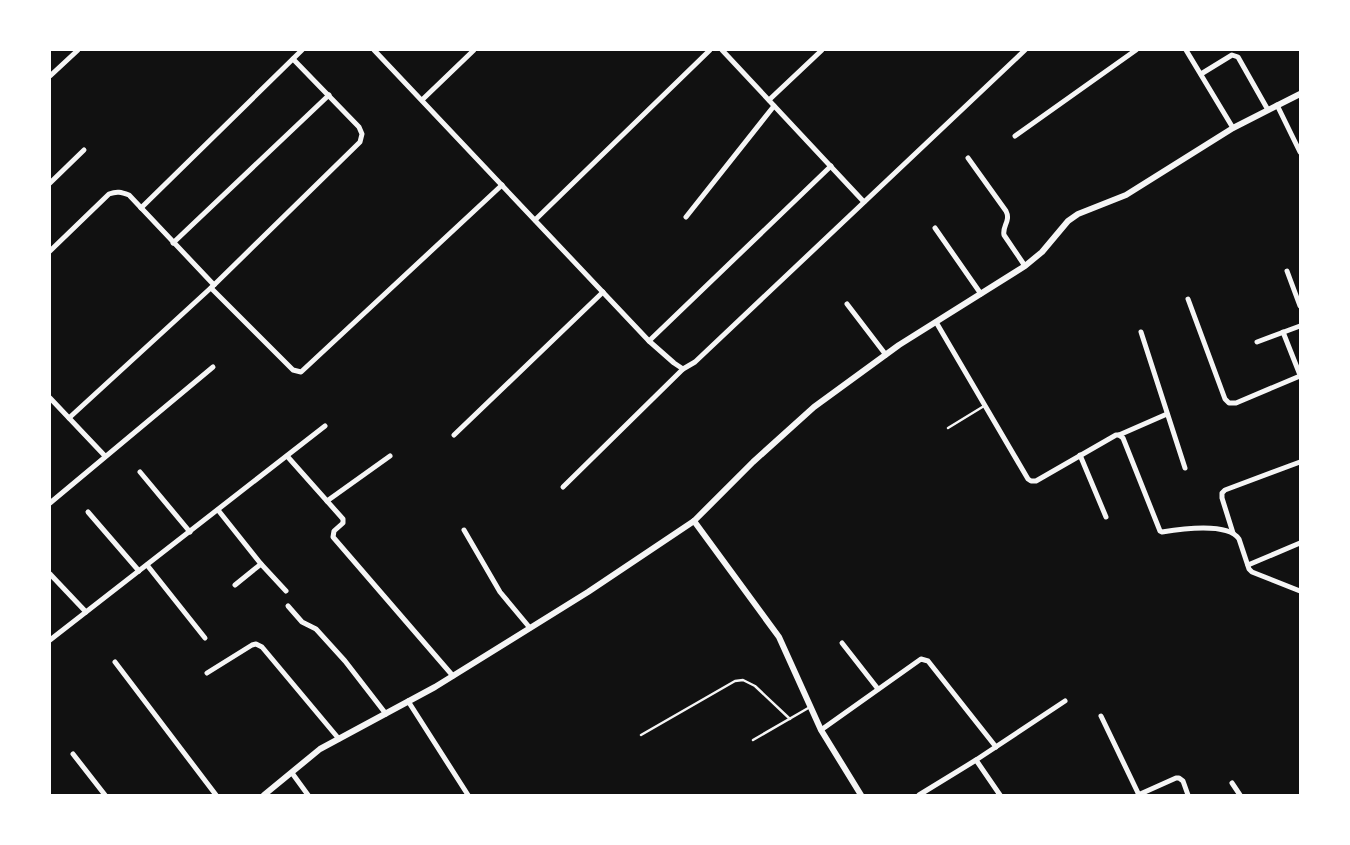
<svg xmlns="http://www.w3.org/2000/svg" width="1350" height="845" font-family="Commissioner,sans-serif">
<rect width="100%" height="100%" fill="#111"/>
<g fill="none" stroke-linecap="round" stroke-linejoin="round">
<!-- service -->
<g stroke="#f5f5f5" stroke-width="2.5">
<path d="M948 428 984 406"/>
<path d="M641 735 735 681 743 680 755 686 790 719"/>
<path d="M753 740 810 707"/>
</g>
<!-- minor -->
<g stroke="#f5f5f5" stroke-width="5">
<path d="M374 50 649 341 674 363 683 369 695 362 1025 50"/>
<path d="M722 50 864 202"/>
<path d="M1186 50 1233 128"/>
<path d="M1201 74 1232 55 1238 57 1268 110"/>
<path d="M50 76 78 50"/>
<path d="M422 100 474 50"/>
<path d="M769 100 822 50"/>
<path d="M1277 105 1300 152"/>
<path d="M1015 136 1136 50"/>
<path d="M968 158 1006 211C1011 221 1002 226 1004 235L1025 266"/>
<path d="M50 183 84 150"/>
<path d="M141 208 302 50"/>
<path d="M686 217 774 106"/>
<path d="M535 220 710 50"/>
<path d="M935 228 981 294"/>
<path d="M173 243 329 95"/>
<path d="M50 251 109 194C117 191 121 192 129 195L214 285"/>
<path d="M1287 271 1300 306"/>
<path d="M211 288 293 370 301 372 502 185"/>
<path d="M1188 299 1225 399 1229 403H1236L1300 376"/>
<path d="M847 304 886 355"/>
<path d="M936 322 1028 479 1031 481H1036L1116 435H1119L1123 438 1160 531 1162 532C1180 529 1228 522 1239 539L1249 569 1252 572 1300 591"/>
<path d="M1141 332 1185 468"/>
<path d="M1283 332 1300 375"/>
<path d="M649 341 831 166"/>
<path d="M1257 342 1300 326"/>
<path d="M50 398 105 456"/>
<path d="M69 418 214 285 360 142 362 134 359 127 293 59"/>
<path d="M454 435 603 292"/>
<path d="M1119 435 1167 414"/>
<path d="M1080 455 1106 517"/>
<path d="M287 456 343 519V523L334 531 333 537 453 676"/>
<path d="M140 472 190 532"/>
<path d="M563 487 683 369"/>
<path d="M327 501 390 456"/>
<path d="M50 503 213 367"/>
<path d="M218 510 261 564 286 591"/>
<path d="M88 512 139 571"/>
<path d="M464 530 500 592 530 628"/>
<path d="M1233 533 1222 498V493L1225 490 1300 462"/>
<path d="M147 565 205 638"/>
<path d="M1248 565 1300 543"/>
<path d="M50 574 86 612"/>
<path d="M235 585 261 564"/>
<path d="M288 606 302 622 316 629 345 661 386 714"/>
<path d="M50 640 325 426"/>
<path d="M842 643 878 689"/>
<path d="M115 662 216 795"/>
<path d="M207 673 252 645 256 644 262 647 339 739"/>
<path d="M408 701 468 795"/>
<path d="M1101 716 1139 795"/>
<path d="M821 730 921 659 928 661 996 747"/>
<path d="M73 754 105 795"/>
<path d="M976 760 1000 795"/>
<path d="M292 773 308 795"/>
<path d="M1232 783 1240 795"/>
<path d="M919 795 976 760 1065 701"/>
<path d="M1138 795 1176 778H1179L1183 781 1188 795"/>
</g>
<!-- tertiary -->
<g stroke="#f5f5f5" stroke-width="6">
<path d="M694 521 779 637 821 730 861 795"/>
<path d="M264 795 320 749 435 687 588 592 694 521 753 462 814 407 899 345 1025 266 1042 252 1068 221 1078 214 1126 195 1233 128 1300 94"/>
</g>
</g>
<!-- border -->
<rect width="1350" height="845" fill="none" stroke="#ffffff" stroke-width="102"/>
</svg>
